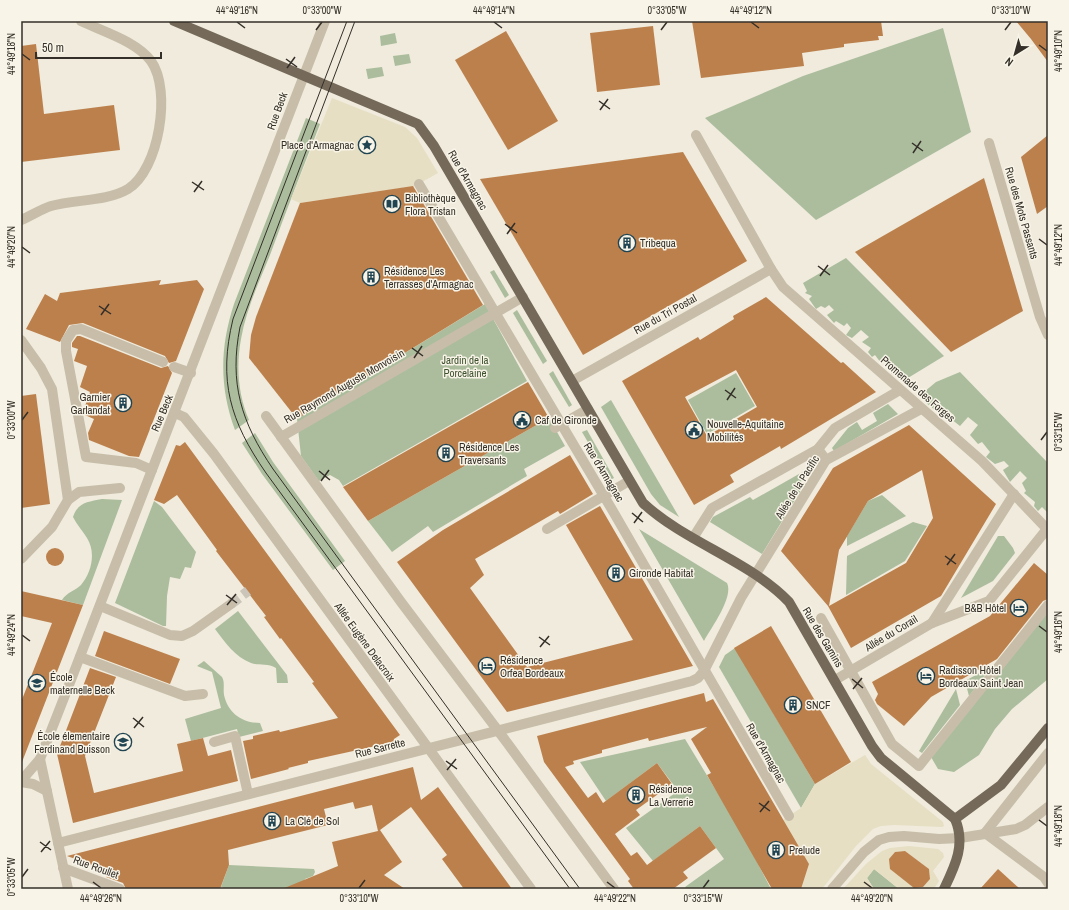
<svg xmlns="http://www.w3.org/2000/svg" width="1069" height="910" font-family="'Archivo Narrow',sans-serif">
<rect width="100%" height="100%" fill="#f0ebdc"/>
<!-- green -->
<g fill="#abbd9d">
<path d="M943 28 971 132 816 220 705 118 803 76Z"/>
<path d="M395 33 397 43 381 46 380 36Z"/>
<path d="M409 54 411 63 395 66 393 56Z"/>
<path d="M382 67 384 76 368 79 366 69Z"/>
<path d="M306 118 320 124C303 168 286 211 270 255 259 282 246 310 241 339 236 366 238 395 249 420L235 430C219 387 220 347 234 304Z"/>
<path d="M846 258 944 356 903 381 891 373 894 369 885 360 881 363 875 355 872 357 868 352 871 348 862 342 869 337 861 330 852 338 846 335 851 328 847 323 844 326 836 321 834 323 827 315 834 310 829 305 825 308 821 306 816 309 809 299 812 296 805 293 807 291 803 283Z"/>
<path d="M494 270 509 295 505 298 490 272Z"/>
<path d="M485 304 527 381 343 486 339 480 330 475 319 481 301 456 297 419Z"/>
<path d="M517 310 547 361 543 364 513 313Z"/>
<path d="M553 371 572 405 569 407 549 374Z"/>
<path d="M960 372 1048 463V513L1042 507 1038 511 1034 506 1035 502 1024 493 1026 491 1022 483 1027 478 1020 471 1010 482 1003 470 1009 466 1004 461 995 464 986 457 990 452 982 442 978 444 970 435 978 425 968 417 960 426 951 419 954 415 949 411 946 415 939 406 935 410 925 402 928 399 924 392 936 382Z"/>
<path d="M736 373 755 406 707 434 688 400Z"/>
<path d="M611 400 679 517 660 505 651 494 601 407Z"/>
<path d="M888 404 898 414 834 451 832 448 848 428 857 422 862 430 877 421 873 413Z"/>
<path d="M549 418 565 446 524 469 527 476 433 532 428 526 392 552 368 521Z"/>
<path d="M587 430 614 478 610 480 582 432Z"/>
<path d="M255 433 273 462 345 561 333 570 262 474 242 443Z"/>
<path d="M806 470 807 472 797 488 801 490 762 554 710 522 713 517 750 497 753 500Z"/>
<path d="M882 495 906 516 847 546V536L868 501Z"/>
<path d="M102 499 122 500 83 605 62 600C67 592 75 591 81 585 92 572 96 552 87 538 83 531 77 525 73 517 78 502 88 502 102 499Z"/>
<path d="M154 501 162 507 196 552 191 568 185 567 180 579 170 577 167 596 166 626H163L115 603Z"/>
<path d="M913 522 927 526 905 561 846 595 847 556Z"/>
<path d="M639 529 727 583C734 597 711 628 704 641Z"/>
<path d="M998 536H1004L1013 548 1015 553 993 581 961 598Z"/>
<path d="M238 611 287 675 288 683H277L276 668C267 663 259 666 251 663 235 657 225 642 215 629Z"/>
<path d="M1048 612V679L1012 709 995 729 979 755 954 772 938 769 931 757Z"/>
<path d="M735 648 815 784 801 808 719 667 725 655Z"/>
<path d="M204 661 222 677C225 682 223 689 224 695 228 713 242 723 260 723L263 731 239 737 237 729 191 741 185 719 221 708 212 672 197 666Z"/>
<path d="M992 666 969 696 965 681Z"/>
<path d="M956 689 960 705 922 753 919 751Z"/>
<path d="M685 739 743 835 771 889H687L685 887 724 859 700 826 653 861 626 828 678 791 657 763 606 801 580 762Z"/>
<path d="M229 865 314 869 315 872 313 876 305 879 301 889H227L221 887Z"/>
<path d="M874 869 899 889H874L867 878Z"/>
</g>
<!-- plaza -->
<g fill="#e6dfc4" fill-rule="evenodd">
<path d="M332 98 405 127 417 138 438 173 415 186 300 203 291 199Z"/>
<path d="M865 755 871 764 943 822 944 826 942 827 894 825 881 826 873 829 856 846 822 889H801L809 864 783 820 801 808 815 784Z"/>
<path d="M909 846 938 849 943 853 944 857 933 871 939 881 934 889H899L874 869 867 878 874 889H843L866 864 882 851 890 848ZM905 851 929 869 930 879 923 887 914 888 889 859 895 852Z"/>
</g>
<!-- building -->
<g fill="#bc804d" fill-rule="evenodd">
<path d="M692 21H881L883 36H878L879 40 844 44V47L802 53 804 66 701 78Z"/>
<path d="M1016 21H1048V62L1031 39Z"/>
<path d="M653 26 660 85 597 92 590 33Z"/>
<path d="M506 31 558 121 508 150 455 60Z"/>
<path d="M36 44 44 114 114 105 120 150 21 162V46Z"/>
<path d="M1048 135V206L1037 214 1021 157Z"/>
<path d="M683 152 747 261 583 355 480 179Z"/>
<path d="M984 178 1023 311 951 352 855 252Z"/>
<path d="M413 186 483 305 297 419 249 358 251 335 256 317 300 203Z"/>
<path d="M161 280 159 285 197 280 204 289 176 361 169 363 165 356 83 323 69 325 60 342 26 329 45 294 57 301 60 293Z"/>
<path d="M766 297 841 363 843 362 876 392 781 449 780 446 730 475 734 482 694 505 622 381 698 337 700 340 734 319 733 316ZM736 370 757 407 707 436 685 397Z"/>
<path d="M77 336H80L161 368 168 366 172 373 139 457 129 456 89 440 88 433 94 419 85 415 84 409 90 392 80 387 87 366 74 361 78 349 72 347V343Z"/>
<path d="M528 382 549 418 368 521 343 487Z"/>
<path d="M36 394 50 504 21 508V396Z"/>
<path d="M909 425 996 504 941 596 851 648 828 606 781 551 833 468ZM922 470 933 518 906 563 829 606 839 550 868 501Z"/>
<path d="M185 442 400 735 394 739V742L308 761V763L288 768 289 769 251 779 243 741 253 739V736L279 730 280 732 338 718 312 683 314 682 281 638 280 639 264 617 266 616 216 551 217 550 177 495 164 504 154 500 176 445 180 446Z"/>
<path d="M570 455 593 494 560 514 558 511 475 559 484 575 470 588 527 667 633 640 566 525 600 506 693 666 507 712 397 562 443 530Z"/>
<circle cx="55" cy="557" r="9"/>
<path d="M1034 563 1048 575V599L1043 601 997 659 931 697 904 726 877 704 875 700 878 694 872 682 990 616Z"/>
<path d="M21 591 83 605 22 762 21 702 52 623 21 616Z"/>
<path d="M771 626 851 762 815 784 734 648Z"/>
<path d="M104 631 180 659 170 684 95 656Z"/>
<path d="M90 668 116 677 85 756 94 793 183 771 177 744 203 738 208 756 231 750 238 781 73 823 57 754Z"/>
<path d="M704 693 706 702 713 699 809 864 801 889H772L707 775 711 773 691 739 707 727 649 741 648 738 602 750V753L573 761 574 764 565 767 588 798 596 792 603 803 657 763 672 784 636 810 640 815 615 834 631 856 637 852 647 865 700 826 716 848 683 872 688 878 673 889H634L628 881 630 879 544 762 537 736Z"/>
<path d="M413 767 421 800 438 787 512 889H464L442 859 447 855 411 807 380 830 402 862 384 875 405 889H282L338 866 332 842 378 831 372 805 355 809 353 802 324 809 328 825 228 850 229 865 220 889H126L123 883 106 877 112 872 67 856Z"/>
<path d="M905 851 929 869 930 879 923 887 914 888 890 869 889 859 895 852Z"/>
<path d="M998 869 1020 889H980Z"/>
</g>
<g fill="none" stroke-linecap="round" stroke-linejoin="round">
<!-- minor-tunnel -->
<path stroke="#cac5b8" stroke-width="10" stroke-dasharray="10 5" stroke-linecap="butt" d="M231 604 248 591"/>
<!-- minor -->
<g stroke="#c7bda9" stroke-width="10">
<path d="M696 135 771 269 783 287 982 461 1048 530"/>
<path d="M989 143 1040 317 1048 335"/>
<path d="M419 184 614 513 789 816"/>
<path d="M21 220C31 216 41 209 51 206 75 199 106 202 128 189 159 170 172 90 151 61 136 41 104 32 81 21"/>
<path d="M21 340 41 368 52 389 68 500"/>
<path d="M174 367 191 373"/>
<path d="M572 381 771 269"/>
<path d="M175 413 184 417 214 454 531 889"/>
<path d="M266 416 401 602 508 744 614 889"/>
<path d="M555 428 588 409"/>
<path d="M281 437 523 297"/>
<path d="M818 449 835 428 900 390"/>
<path d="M152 470 136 463 86 457 66 351V341L73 330 81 329 163 362"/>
<path d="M547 529 629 481"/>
<path d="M693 538 712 508 818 449 826 460"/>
<path d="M21 559 52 527 68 500 79 492 120 488"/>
<path d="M100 606 170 635 182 636 193 631 231 604"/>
<path d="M821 618 892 744 919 766 1048 605"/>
<path d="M932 623 989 601 1047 529"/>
<path d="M80 657 185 696 203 694"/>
<path d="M835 680 932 623 1014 494"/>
<path d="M214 742 235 736 248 794"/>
<path d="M40 759 68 889"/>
<path d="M21 781 40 759 69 685 325 21"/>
<path d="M21 782 33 784 47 791"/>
<path d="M985 833 1048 753"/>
<path d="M985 833 1044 877 1048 883"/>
<path d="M58 843 692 681 698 678 704 671 741 598 826 460 921 409"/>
<path d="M63 868 120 889"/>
<path d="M832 889 864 852 879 840 889 837 904 836 939 839 960 838 1016 829 1025 825 1048 807"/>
</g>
<!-- major -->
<g stroke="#75695a" stroke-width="10">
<path d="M174 21 418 124 434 146 643 503C685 542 750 561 789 602L872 746 881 758 955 819C966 844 955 866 944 889"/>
<path d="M955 819 1001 785 1048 728"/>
</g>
<!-- tram -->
<g stroke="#342f28" stroke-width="1">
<path d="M347 21 233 319C218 381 230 421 266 473L570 889"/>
<path d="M355 21 240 327C229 383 241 422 273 469L580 889"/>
</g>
</g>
<!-- ticks -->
<path fill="none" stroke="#342f28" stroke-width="1.5" d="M237 22 245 28M494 22 502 28M751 22 759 28M316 30 322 22M661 30 667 22M1005 30 1011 22M1039 45 1047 51M22 54 30 60M286 59 297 67M287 68 295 57M599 101 610 109M600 110 608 99M912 143 923 151M913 153 921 141M192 182 204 190M194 192 202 181M505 224 517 233M507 234 515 223M1039 239 1047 245M22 247 30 253M818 266 830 275M820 276 828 265M99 306 111 314M101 315 109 304M412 348 423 356M414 358 422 346M725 390 736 398M727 400 735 388M22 420 28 412M1041 440 1047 432M319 471 330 480M321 481 329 470M632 513 643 522M634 523 642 512M945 556 956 564M947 565 955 554M226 595 237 603M227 605 236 594M1039 626 1047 632M22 635 30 641M539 637 550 645M540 647 549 636M852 679 863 688M853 689 862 678M133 718 144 727M134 728 143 717M446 761 457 769M447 770 456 759M759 803 770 811M760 812 769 801M1039 820 1047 826M40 842 51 850M41 852 50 841M22 877 28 869M93 882 101 888M607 882 615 888M864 882 872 888M359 888 365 880M703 888 709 880"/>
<!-- icons -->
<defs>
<symbol id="sight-ring" viewBox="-11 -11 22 22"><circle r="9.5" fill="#f8f4e7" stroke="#214452" stroke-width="1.5"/><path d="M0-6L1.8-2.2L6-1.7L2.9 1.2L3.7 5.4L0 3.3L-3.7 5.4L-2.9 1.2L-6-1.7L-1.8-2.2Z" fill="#214452"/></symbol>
<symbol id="library-ring" viewBox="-11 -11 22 22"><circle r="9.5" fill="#f8f4e7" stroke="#214452" stroke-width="1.5"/><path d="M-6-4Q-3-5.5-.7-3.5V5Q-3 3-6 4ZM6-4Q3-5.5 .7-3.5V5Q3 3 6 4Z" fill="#214452"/></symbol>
<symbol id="building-ring" viewBox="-11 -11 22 22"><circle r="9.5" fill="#f8f4e7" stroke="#214452" stroke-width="1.5"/><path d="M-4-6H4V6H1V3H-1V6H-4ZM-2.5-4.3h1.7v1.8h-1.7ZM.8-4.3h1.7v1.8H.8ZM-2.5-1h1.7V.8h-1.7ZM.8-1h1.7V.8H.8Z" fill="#214452"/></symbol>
<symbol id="civic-ring" viewBox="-11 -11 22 22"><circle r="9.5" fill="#f8f4e7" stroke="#214452" stroke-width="1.5"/><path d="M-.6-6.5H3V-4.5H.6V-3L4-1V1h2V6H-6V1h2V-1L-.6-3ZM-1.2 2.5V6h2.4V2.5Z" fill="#214452"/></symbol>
<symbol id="hotel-ring" viewBox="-11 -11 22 22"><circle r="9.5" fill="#f8f4e7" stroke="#214452" stroke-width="1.5"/><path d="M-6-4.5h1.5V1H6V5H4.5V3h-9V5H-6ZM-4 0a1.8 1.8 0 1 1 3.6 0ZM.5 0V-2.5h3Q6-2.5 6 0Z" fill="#214452"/></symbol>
<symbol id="school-ring" viewBox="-11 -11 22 22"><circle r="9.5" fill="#f8f4e7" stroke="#214452" stroke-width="1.5"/><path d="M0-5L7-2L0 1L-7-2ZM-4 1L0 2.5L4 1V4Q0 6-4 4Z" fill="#214452"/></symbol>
</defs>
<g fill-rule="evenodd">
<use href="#sight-ring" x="357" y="135" width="20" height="20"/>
<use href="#library-ring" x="382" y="194" width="20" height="20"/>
<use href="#building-ring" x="617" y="233" width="20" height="20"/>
<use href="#building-ring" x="361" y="267" width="20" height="20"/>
<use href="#building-ring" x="113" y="393" width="20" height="20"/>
<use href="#civic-ring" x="512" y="410" width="20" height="20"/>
<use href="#civic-ring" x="684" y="420" width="20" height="20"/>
<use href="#building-ring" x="436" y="443" width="20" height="20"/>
<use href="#building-ring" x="606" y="563" width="20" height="20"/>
<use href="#hotel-ring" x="1009" y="598" width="20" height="20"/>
<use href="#hotel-ring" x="477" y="656" width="20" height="20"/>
<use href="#hotel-ring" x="916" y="666" width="20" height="20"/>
<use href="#school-ring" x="27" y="673" width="20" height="20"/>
<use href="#building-ring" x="783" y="695" width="20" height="20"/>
<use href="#school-ring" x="113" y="732" width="20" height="20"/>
<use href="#building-ring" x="626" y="785" width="20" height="20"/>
<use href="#building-ring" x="262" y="811" width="20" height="20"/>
<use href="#building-ring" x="766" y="840" width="20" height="20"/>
</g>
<g text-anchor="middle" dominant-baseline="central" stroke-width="3" stroke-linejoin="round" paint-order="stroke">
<!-- street labels -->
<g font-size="11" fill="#342f28" stroke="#f8f4e7">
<text transform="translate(277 111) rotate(-70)">Rue Beck</text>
<text transform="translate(468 180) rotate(60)">Rue d'Armagnac</text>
<text transform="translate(1022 213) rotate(74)">Rue des Mots Passants</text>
<text transform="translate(665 314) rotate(-29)">Rue du Tri Postal</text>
<text transform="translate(344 386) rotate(-30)">Rue Raymond Auguste Monvoisin</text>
<text transform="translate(918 389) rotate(41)">Promenade des Forges</text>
<text transform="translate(162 413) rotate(-67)">Rue Beck</text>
<text transform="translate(604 472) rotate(59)">Rue d'Armagnac</text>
<text transform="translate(797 487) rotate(-58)">Allée de la Pacific</text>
<text transform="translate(891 633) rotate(-31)">Allée du Corail</text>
<text transform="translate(823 637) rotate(59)">Rue des Gamins</text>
<text transform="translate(365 642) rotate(54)">Allée Eugène Delacroix</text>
<text transform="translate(380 748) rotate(-14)">Rue Sarrette</text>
<text transform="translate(766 753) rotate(60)">Rue d'Armagnac</text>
<text transform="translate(96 867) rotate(20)">Rue Roullet</text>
</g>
<!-- poi labels -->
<g font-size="11" fill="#342f28" stroke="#f8f4e7" text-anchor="start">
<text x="354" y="145" text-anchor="end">Place d'Armagnac</text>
<text x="405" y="198">Bibliothèque<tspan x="405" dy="13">Flora Tristan</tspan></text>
<text x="640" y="243">Tribequa</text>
<text x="384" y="271">Résidence Les<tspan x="384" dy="13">Terrasses d'Armagnac</tspan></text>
<text x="110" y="397" text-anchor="end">Garnier<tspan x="110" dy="13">Garlandat</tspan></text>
<text x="535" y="420">Caf de Gironde</text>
<text x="707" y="424">Nouvelle-Aquitaine<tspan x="707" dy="13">Mobilités</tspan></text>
<text x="459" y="447">Résidence Les<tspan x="459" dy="13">Traversants</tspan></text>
<text x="629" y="573">Gironde Habitat</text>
<text x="1006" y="608" text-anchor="end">B&amp;B Hôtel</text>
<text x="500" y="660">Résidence<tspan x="500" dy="13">Orfea Bordeaux</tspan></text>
<text x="939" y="670">Radisson Hôtel<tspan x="939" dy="13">Bordeaux Saint Jean</tspan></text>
<text x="50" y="677">École<tspan x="50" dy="13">maternelle Beck</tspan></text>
<text x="806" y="705">SNCF</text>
<text x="110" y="736" text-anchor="end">École élementaire<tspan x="110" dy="13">Ferdinand Buisson</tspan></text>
<text x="649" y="789">Résidence<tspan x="649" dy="13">La Verrerie</tspan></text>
<text x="285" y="821">La Clé de Sol</text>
<text x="789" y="850">Prelude</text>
</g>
<!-- park labels -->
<g font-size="11" fill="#3c502e" stroke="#f8f4e7">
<text x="465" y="360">Jardin de la<tspan x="465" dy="13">Porcelaine</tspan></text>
</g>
</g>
<!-- border -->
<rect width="1069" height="910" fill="none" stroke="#f8f4e7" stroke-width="44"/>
<!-- north arrow -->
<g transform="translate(1015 54) rotate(217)" stroke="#f8f4e7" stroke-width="3" paint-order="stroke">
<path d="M0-3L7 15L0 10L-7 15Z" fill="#342f28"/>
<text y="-6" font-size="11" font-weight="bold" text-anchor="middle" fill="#342f28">N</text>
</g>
<!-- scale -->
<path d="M36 52v6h125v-6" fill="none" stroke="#342f28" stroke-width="2"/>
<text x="42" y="52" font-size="12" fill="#342f28" stroke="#f8f4e7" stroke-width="3" paint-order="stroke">50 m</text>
<rect x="22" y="22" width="1025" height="866" fill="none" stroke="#342f28" stroke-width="1.5"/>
<g font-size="10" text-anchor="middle" fill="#342f28">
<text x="237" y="14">44°49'16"N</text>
<text x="322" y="14">0°33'00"W</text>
<text x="494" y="14">44°49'14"N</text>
<text x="667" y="14">0°33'05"W</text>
<text x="751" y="14">44°49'12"N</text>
<text x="1011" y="14">0°33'10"W</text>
<text transform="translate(1058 51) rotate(-90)" y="4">44°49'10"N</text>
<text transform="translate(11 54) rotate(-90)" y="4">44°49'18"N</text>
<text transform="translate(1058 245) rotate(-90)" y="4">44°49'12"N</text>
<text transform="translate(11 247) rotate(-90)" y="4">44°49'20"N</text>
<text transform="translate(11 420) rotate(-90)" y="4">0°33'00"W</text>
<text transform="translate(1058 432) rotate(-90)" y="4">0°33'15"W</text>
<text transform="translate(1058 632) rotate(-90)" y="4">44°49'16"N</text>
<text transform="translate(11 635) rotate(-90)" y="4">44°49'24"N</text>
<text transform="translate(1058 826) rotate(-90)" y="4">44°49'18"N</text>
<text transform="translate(11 877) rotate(-90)" y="4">0°33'05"W</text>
<text x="101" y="902">44°49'26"N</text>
<text x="359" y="902">0°33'10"W</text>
<text x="615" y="902">44°49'22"N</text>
<text x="703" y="902">0°33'15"W</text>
<text x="872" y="902">44°49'20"N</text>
</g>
</svg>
